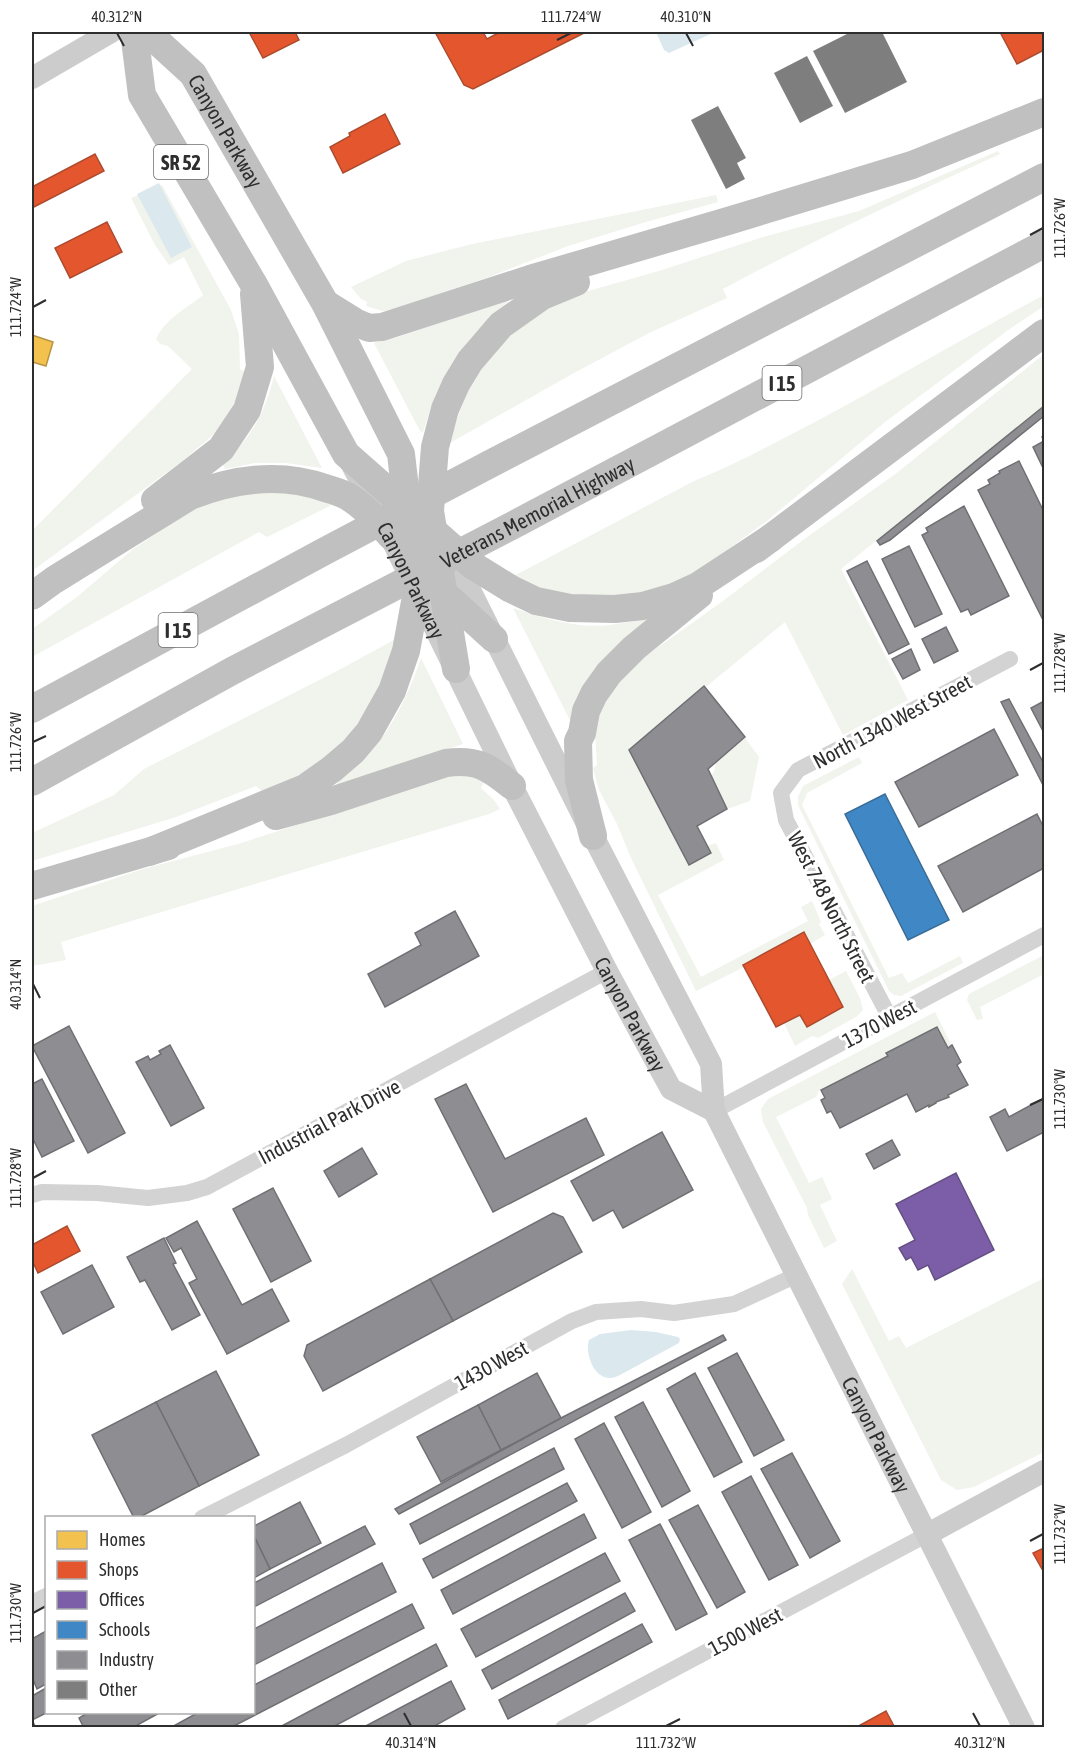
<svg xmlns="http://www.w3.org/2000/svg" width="1076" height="1759" font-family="'Asap Condensed',sans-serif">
<rect width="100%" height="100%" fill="#fff"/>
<!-- green -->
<g fill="#f1f3ed">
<path d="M998 151 1000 154C906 197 814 240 723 289L727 298 649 333 574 373 448 444 467 392 489 356 530 317 567 297 659 271 763 237 859 211Z"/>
<path d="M162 185 231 310 239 334 240 370 245 371 239 395 220 429 181 462 32 571V531L192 369 168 346 160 344 156 339C166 318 186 309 203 295L184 257 169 265 155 245 131 198Z"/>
<path d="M716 195 718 202 646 222 568 246 489 277 398 308 383 311 366 306 367 302 361 299 351 287 406 261 468 245Z"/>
<path d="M1044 295V306L1011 328 885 422 768 520 697 572 667 586 614 598 563 595 510 578 694 481C737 464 776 442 817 421 893 380 968 335 1044 295Z"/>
<path d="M507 300 508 302C476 328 451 358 435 397 430 408 427 421 423 432L420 431 374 343 395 338Z"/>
<path d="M1044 354V406L841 569 908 700 843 735 785 622 629 750 689 864 711 854 707 846 716 843 724 860 658 895 701 977 808 921 801 907 812 901 821 922 819 924 825 935 810 944 804 932 743 964 744 967 696 991 631 858 617 824 599 790 593 768 597 765 595 733 600 704 636 663 723 601 803 540 898 472Z"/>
<path d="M274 376 322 468 286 463H255L225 469 223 465C252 435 264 416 274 376Z"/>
<path d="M285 491 336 503 267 537 259 532 32 657V629L77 597 132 550 188 512 225 494Z"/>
<path d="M513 608C543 618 577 629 610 625 625 623 641 620 656 618L576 732Z"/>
<path d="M401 636C395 653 389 672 381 688 377 696 371 704 366 711 338 754 309 774 262 791L256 786 176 817 32 861V833L114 795 144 769 339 670Z"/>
<path d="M421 658 463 744 338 785 337 783C348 773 360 764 369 754 394 726 409 693 421 658Z"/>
<path d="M745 738 759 757 750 801 727 809 711 776 715 770V763Z"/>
<path d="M859 757 862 763 807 793 802 805 889 978 902 973 908 983 960 956 963 963 901 996 894 995 889 991 798 805V797L803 786Z"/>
<path d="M452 775 474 777 484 782 481 788 494 800 500 809 489 814 61 942 66 960 32 966V906L143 869 238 844Z"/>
<path d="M1044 955V974L980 1007 983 1019 977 1020 967 1000 969 994Z"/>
<path d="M846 971 860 998 863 1010 856 1017 818 1038 812 1036 795 1046 784 1023 800 1015 807 1027 843 1007 829 980Z"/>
<path d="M935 1012 952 1046 947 1049 936 1028 886 1053 887 1056 819 1091 816 1097 776 1117 809 1183 822 1177 832 1199 820 1205 837 1241 824 1248 808 1215 807 1208 763 1122 761 1109 768 1099Z"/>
<path d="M852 1269 889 1341 899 1336 906 1348 1044 1278V1452L974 1487 957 1490 941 1480 842 1284Z"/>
</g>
<!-- water -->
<g fill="#dbe9ef">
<path d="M656 32H715L669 53 664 50Z"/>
<path d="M159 183 192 247 171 258 137 194Z"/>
<path d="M631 1330 656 1332 678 1337 680 1339 679 1343 620 1375C617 1376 614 1378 610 1378 593 1378 585 1353 589 1340L600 1334Z"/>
</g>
<!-- homes -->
<path fill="#f2c14e" stroke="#b79544" stroke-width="1.5" d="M32 335 53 342 46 366 32 362Z"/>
<!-- shops -->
<g fill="#e4572e" stroke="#ad4b2e" stroke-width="1.5">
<path d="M249 32H295L299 40 263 58Z"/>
<path d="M435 32H483L487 39 500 32H586L473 89 464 85Z"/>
<path d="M1000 32H1044V50L1017 64Z"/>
<path d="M385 114 400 144 343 173 330 147 350 136 349 133Z"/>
<path d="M95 154 104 171 32 208V187Z"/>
<path d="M107 222 122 252 70 278 55 248Z"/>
<path d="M804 932 843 1007 807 1027 800 1015 776 1027 743 965Z"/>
<path d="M67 1226 80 1251 38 1273 32 1260V1245Z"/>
<path d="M1044 1548V1568L1042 1569 1033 1553Z"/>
<path d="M886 1711 895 1728H855Z"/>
</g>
<!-- offices -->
<path fill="#7b5ea7" stroke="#645083" stroke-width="1.5" d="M956 1173 994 1250 935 1280 928 1265 918 1270 911 1257 906 1260 899 1248 915 1240 896 1204Z"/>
<!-- schools -->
<path fill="#3f88c5" stroke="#3a6d98" stroke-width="1.5" d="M885 794 949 920 908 940 845 814Z"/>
<!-- industry -->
<g fill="#8d8d92" stroke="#707074" stroke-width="1.5">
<path d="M1044 406V416L890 540 880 545 877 541Z"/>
<path d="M1044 435V470L1033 447 1044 441 1042 437Z"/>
<path d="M1019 461 1044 512V622L978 490 990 484 988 480 1000 473 999 471Z"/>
<path d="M964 506 1009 596 971 615 968 609 961 612 922 535 928 532 926 528Z"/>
<path d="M909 546 942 614 915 627 882 559Z"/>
<path d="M867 561 909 644 889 654 847 571Z"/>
<path d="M946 627 958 651 934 663 922 639Z"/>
<path d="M911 649 920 670 903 679 892 659Z"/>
<path d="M704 686 745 737 708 769 727 809 697 826 711 853 689 865 629 750Z"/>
<path d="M1009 699 1044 764V787L1001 702Z"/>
<path d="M1044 701V733L1031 708Z"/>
<path d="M994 729 1018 775 919 827 895 782Z"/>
<path d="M1037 814 1044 828V868L963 912 938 866Z"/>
<path d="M455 911 479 956 385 1007 368 974 421 945 415 933Z"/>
<path d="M69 1026 125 1133 88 1153 32 1046Z"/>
<path d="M937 1027 948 1048 952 1045 961 1062 957 1065 968 1085 948 1095 949 1097 936 1102V1103L929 1107V1105L916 1112 907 1094 840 1128 831 1111 827 1113 821 1100 825 1098 821 1090 888 1056 886 1053Z"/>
<path d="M170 1045 204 1108 171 1126 136 1062 148 1056 150 1060 161 1054 159 1051Z"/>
<path d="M42 1079 74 1141 42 1157 32 1137V1084Z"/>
<path d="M466 1084 505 1159 586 1118 604 1155 493 1212 435 1099Z"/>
<path d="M1044 1098V1132L1007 1151 990 1117 1005 1109 1009 1117Z"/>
<path d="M662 1132 693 1190 623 1228 613 1210 593 1221 571 1181Z"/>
<path d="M892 1140 900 1155 874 1169 866 1154Z"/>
<path d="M362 1148 377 1174 339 1197 324 1171Z"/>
<path d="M273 1188 311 1261 271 1282 233 1209Z"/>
<path d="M553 1213 563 1217 582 1252 453 1321 430 1279Z"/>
<path d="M197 1221 242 1305 272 1289 289 1321 227 1354 189 1283 197 1279 181 1248 174 1252 166 1238Z"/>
<path d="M164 1238 176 1263 173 1264 200 1315 172 1330 145 1280 140 1282 127 1257Z"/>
<path d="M92 1265 114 1307 63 1334 41 1292Z"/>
<path d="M430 1279 453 1321 323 1391 304 1356 307 1345Z"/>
<path d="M723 1335 726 1340 399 1514 395 1509 561 1418Z"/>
<path d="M737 1353 784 1440 754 1456 708 1368Z"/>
<path d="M216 1371 259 1455 199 1486 156 1402Z"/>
<path d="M537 1373 561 1418 501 1450 478 1405Z"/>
<path d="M695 1373 742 1462 714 1477 667 1389Z"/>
<path d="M156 1402 199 1486 138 1518H134L92 1435Z"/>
<path d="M643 1402 690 1491 662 1507 615 1417Z"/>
<path d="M478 1405 501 1450 441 1482 417 1437Z"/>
<path d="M604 1423 651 1512 622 1528 575 1439Z"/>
<path d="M554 1448 564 1469 420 1544 410 1524Z"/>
<path d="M792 1453 840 1541 810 1558 761 1469Z"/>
<path d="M751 1476 798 1565 769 1580 722 1492Z"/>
<path d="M567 1483 577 1501 433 1578 423 1559Z"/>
<path d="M300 1502 321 1543 270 1569 254 1536V1526Z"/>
<path d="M698 1505 745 1592 717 1608 669 1520Z"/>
<path d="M584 1514 596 1538 453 1614 441 1590Z"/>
<path d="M660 1524 707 1614 676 1630 629 1540Z"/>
<path d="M365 1526 375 1544 254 1607V1583Z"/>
<path d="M254 1536 270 1569 254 1578Z"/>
<path d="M605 1553 620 1581 476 1657 461 1629Z"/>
<path d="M382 1563 396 1592 254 1665V1629Z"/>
<path d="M625 1593 635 1611 492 1689 482 1670Z"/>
<path d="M412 1604 424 1628 230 1728H170L199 1712H254V1685Z"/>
<path d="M642 1624 652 1642 508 1719 499 1700Z"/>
<path d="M46 1631V1684L37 1689 32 1677V1639Z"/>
<path d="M436 1644 447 1666 331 1728H278Z"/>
<path d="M451 1681 465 1709 431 1728H362Z"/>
<path d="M46 1688 48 1712 32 1720 36 1728H32V1696Z"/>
<path d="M89 1712H161L132 1728H84L79 1718Z"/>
</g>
<!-- building -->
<g fill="#7e7e7e">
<path d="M851 32H882L907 82 845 113 813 51Z"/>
<path d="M807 56 833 106 800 123 774 73Z"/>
<path d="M718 106 746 158 737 163 745 179 726 189 691 120Z"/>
</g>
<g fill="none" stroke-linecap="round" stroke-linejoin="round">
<!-- street -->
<g stroke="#d3d3d3" stroke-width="16">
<path d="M890 1018 786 820 781 793 798 770 1010 659"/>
<path d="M714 1111 1044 935"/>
<path d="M32 1195 42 1192 97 1193 148 1198 187 1193 207 1187 607 971"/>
<path d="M202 1518 346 1445 572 1321 596 1312 641 1309 674 1313 734 1304 797 1275"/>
<path d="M32 1603 46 1596"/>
<path d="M563 1728 928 1534"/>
</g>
<!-- secondary -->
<g stroke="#ccc" stroke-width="22">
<path d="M32 78 111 32"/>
<path id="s1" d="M351 463 389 534 512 786 607 971 671 1089 714 1111"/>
<path id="s2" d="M449 548 593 836 711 1064 714 1111 1024 1728"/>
<path d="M928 1534 1044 1471"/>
</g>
<!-- highway -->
<g stroke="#c0c0c0" stroke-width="28">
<path d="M134 32 142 95 253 283 346 454 472 565 511 589 536 601 570 608 615 609 643 606 674 597 698 586 771 538"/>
<path id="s3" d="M147 32 193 74 325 303 401 454 417 591 406 651 392 691 369 732 353 751 332 769 305 788 149 852"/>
<path d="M326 304 355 322 369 328 382 327 530 279 728 221 912 165 1044 112"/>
<path d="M155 500 221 449 247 410 260 367 254 294"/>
<path d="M756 549 1044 333"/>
<path d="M438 588 494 639"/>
<path d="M32 596 54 580 190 496C233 479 280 472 325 488 332 490 340 492 347 496 364 506 378 521 391 536"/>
<path d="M456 669 430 511 435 447 445 409 456 384 470 361 501 325 542 296 576 282"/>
<path d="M32 709 325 551 490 464 1044 177"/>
<path id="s4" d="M32 782 232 671 519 522 1044 244"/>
<path d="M276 816 331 801 446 763C477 759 489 767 512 786"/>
<path d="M593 836 579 780 578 741 582 733 586 711 594 694 609 673 634 648 699 595"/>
<path d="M32 886 168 846"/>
</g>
</g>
<!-- ticks -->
<path fill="none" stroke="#2e2e2e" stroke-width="2" d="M117 33 124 46M686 33 693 46M557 40 571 33M1030 235 1043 228M33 307 46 300M1030 670 1043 663M33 742 46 736M33 984 40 998M1030 1105 1043 1099M33 1178 46 1171M1030 1541 1043 1534M33 1613 46 1606M404 1713 411 1726M973 1713 980 1726M666 1726 680 1719"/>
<g text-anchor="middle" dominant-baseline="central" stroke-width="6" stroke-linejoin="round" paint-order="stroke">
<!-- shield labels -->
<g fill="#fff" stroke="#6d6d6d" stroke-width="1.5">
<rect x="154" y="145" width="54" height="34" rx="4.5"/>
<rect x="762.5" y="366" width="39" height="34" rx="4.5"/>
<rect x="158.5" y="613" width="39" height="34" rx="4.5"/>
</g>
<g font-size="20" font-weight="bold" fill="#2e2e2e">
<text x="181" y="162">SR 52</text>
<text x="782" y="383">I 15</text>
<text x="178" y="630">I 15</text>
</g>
<!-- street labels -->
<g font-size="21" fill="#2e2e2e" stroke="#fff">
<text stroke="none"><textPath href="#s3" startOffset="128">Canyon Parkway</textPath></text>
<text stroke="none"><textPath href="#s4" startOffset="573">Veterans Memorial Highway</textPath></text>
<text stroke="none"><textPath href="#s1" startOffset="132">Canyon Parkway</textPath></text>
<text transform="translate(892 721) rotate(-28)">North 1340 West Street</text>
<text transform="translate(832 907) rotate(63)">West 748 North Street</text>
<text stroke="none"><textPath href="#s1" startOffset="618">Canyon Parkway</textPath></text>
<text transform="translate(879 1023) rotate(-28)">1370 West</text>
<text transform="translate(329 1121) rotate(-28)">Industrial Park Drive</text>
<text transform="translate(491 1365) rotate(-29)">1430 West</text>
<text stroke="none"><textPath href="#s2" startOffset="988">Canyon Parkway</textPath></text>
<text transform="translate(745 1631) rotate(-28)">1500 West</text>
</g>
</g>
<!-- border -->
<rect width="1076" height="1759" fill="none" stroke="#ffffff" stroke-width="66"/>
<!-- legend -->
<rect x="45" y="1516" width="210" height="198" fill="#ffffff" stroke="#ababab" stroke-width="1.5"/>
<rect x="57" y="1531" width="30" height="18" fill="#f2c14e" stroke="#ababab" stroke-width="1.5"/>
<text x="99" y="1546" font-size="18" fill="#2e2e2e">Homes</text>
<rect x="57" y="1561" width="30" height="18" fill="#e4572e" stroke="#ababab" stroke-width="1.5"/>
<text x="99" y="1576" font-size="18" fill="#2e2e2e">Shops</text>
<rect x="57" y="1591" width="30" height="18" fill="#7b5ea7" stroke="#ababab" stroke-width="1.5"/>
<text x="99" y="1606" font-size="18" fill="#2e2e2e">Offices</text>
<rect x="57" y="1621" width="30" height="18" fill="#3f88c5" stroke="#ababab" stroke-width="1.5"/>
<text x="99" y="1636" font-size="18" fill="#2e2e2e">Schools</text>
<rect x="57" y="1651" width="30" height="18" fill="#8d8d92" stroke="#ababab" stroke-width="1.5"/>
<text x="99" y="1666" font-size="18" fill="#2e2e2e">Industry</text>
<rect x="57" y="1681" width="30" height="18" fill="#7e7e7e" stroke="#ababab" stroke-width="1.5"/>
<text x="99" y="1696" font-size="18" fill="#2e2e2e">Other</text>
<rect x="33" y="33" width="1010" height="1693" fill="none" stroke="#2e2e2e" stroke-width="2"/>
<g font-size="15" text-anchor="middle" fill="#2e2e2e">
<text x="117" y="22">40.312°N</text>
<text x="571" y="22">111.724°W</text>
<text x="686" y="22">40.310°N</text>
<text transform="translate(1060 228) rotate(-90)" y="5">111.726°W</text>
<text transform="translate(16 307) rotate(-90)" y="5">111.724°W</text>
<text transform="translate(1060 663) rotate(-90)" y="5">111.728°W</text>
<text transform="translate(16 742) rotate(-90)" y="5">111.726°W</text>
<text transform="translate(16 984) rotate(-90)" y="5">40.314°N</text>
<text transform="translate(1060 1099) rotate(-90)" y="5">111.730°W</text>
<text transform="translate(16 1178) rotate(-90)" y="5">111.728°W</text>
<text transform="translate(1060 1534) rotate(-90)" y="5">111.732°W</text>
<text transform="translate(16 1613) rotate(-90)" y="5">111.730°W</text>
<text x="411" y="1748">40.314°N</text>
<text x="666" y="1748">111.732°W</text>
<text x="980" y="1748">40.312°N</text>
</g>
</svg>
